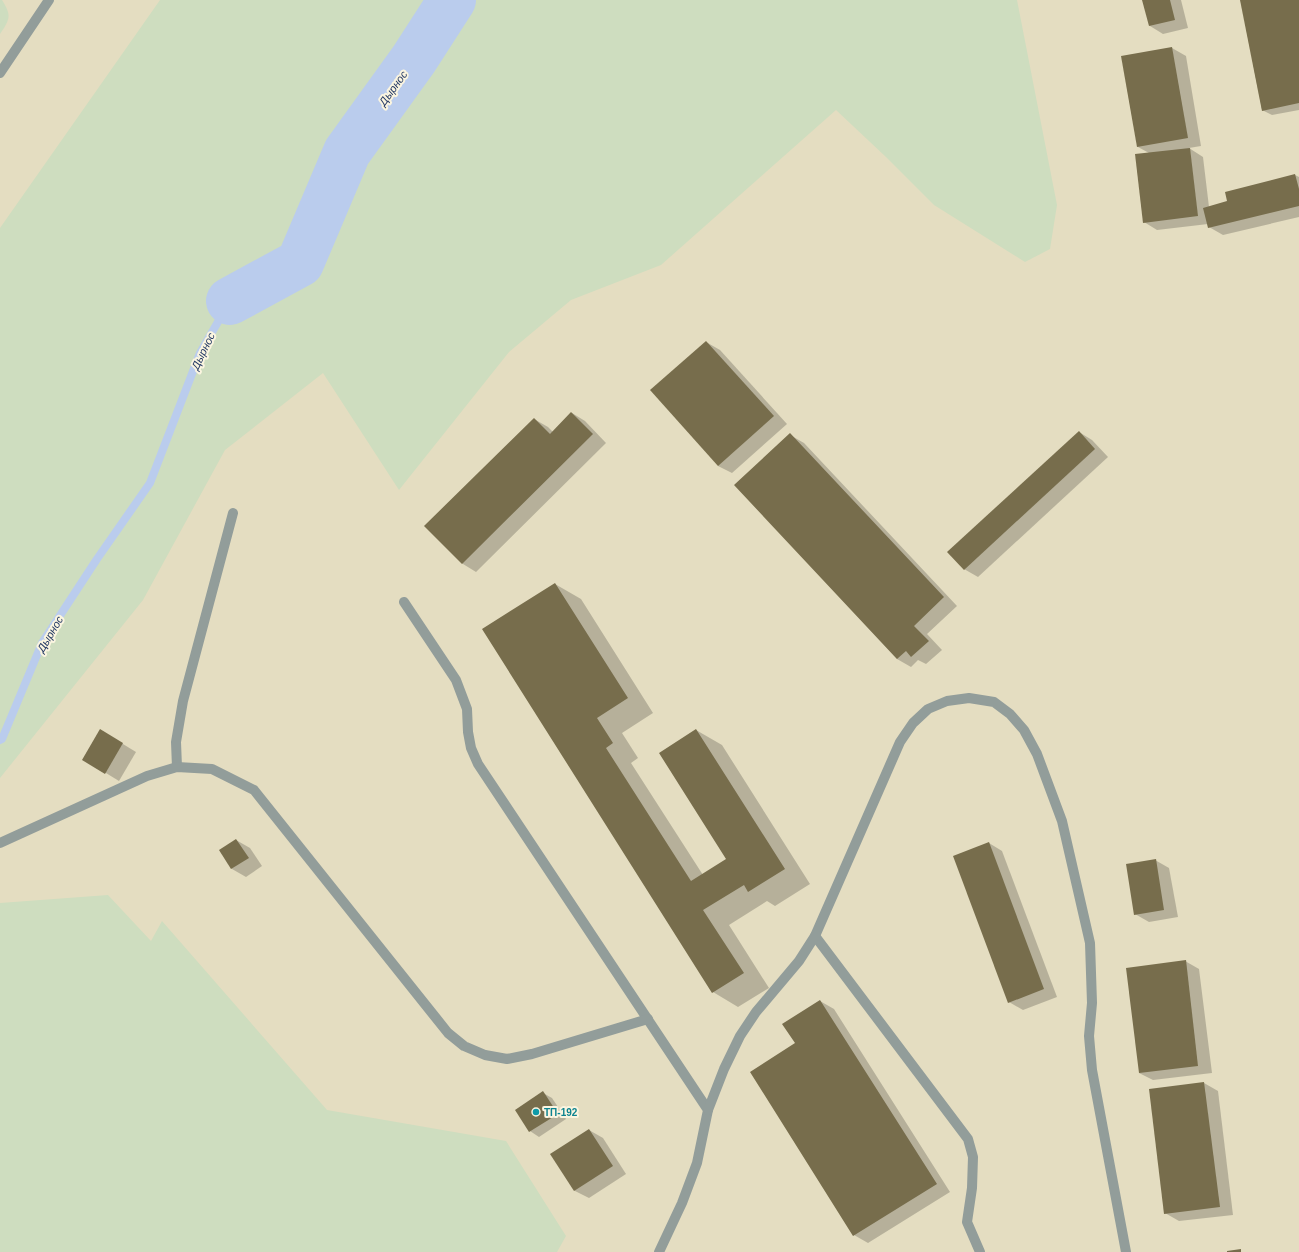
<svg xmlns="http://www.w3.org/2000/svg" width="1299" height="1252" font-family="Helvetica,sans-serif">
<rect width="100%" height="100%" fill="#ede8d3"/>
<!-- built -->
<rect fill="#e4ddc1" x="0" y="0" width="1299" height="1252"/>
<!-- green -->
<g fill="#ceddbf">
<path d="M0 0H2C12 16 10 19 0 34Z"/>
<path d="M160 0H1017L1057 205 1050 249 1025 262 934 205 886 157 836 110 661 265 571 300 509 352 399 490 323 373 225 450 143 600 0 778V228Z"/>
<path d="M108 895 151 941 162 921 327 1110 506 1141 566 1236 557 1252H0V903Z"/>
</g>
<!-- shadow -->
<g fill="#0003">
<path d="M1143 0H1181L1188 28 1163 34 1150 26Z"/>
<path d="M1241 0H1299V110L1272 115 1262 110Z"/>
<path d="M1172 48 1186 56 1201 146 1189 148 1203 157 1209 207 1228 202 1295 175 1299 177V217L1223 235 1209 227 1208 224 1157 230 1144 222 1149 153 1138 147Z"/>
<path d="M706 342 720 350 787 424 732 473 718 466Z"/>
<path d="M572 413 585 421 606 443 476 572 463 564 426 526 534 419 548 427 553 432Z"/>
<path d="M1079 432 1092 440 1108 457 978 577 964 569Z"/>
<path d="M790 435 804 443 957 606 927 634 942 650 926 664 918 660 911 667 897 659 735 485Z"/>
<path d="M555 584 581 599 653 713 622 733 638 758 631 763 703 875 728 860 696 730 722 745 810 884 775 906 767 901 729 925 769 988 738 1007 713 992 483 629Z"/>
<path d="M100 730 136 752 119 781 83 759Z"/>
<path d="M236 840 250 848 262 866 246 877 232 869 220 851Z"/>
<path d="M989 843 1002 851 1057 997 1023 1010 1009 1002Z"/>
<path d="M1155 860 1169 868 1178 917 1149 922 1135 914Z"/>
<path d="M1185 961 1199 969 1212 1073 1153 1080 1139 1073Z"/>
<path d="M820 1001 834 1009 950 1192 868 1243 854 1235 751 1072 796 1044Z"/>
<path d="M1204 1083 1218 1091 1233 1215 1179 1221 1165 1213 1150 1090Z"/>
<path d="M543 1093 552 1098 566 1119 539 1137 530 1131 516 1110Z"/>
<path d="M589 1130 603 1138 626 1174 589 1198 575 1191 552 1154Z"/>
</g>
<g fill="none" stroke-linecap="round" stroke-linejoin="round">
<!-- stream -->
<path stroke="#bacced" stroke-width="8" d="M0 740 2 739 42 643 97 559 150 483 200 353 230 301"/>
<!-- river -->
<path stroke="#bacced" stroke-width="48" d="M230 301 300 263 347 152 414 59 452 0"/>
</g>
<!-- building -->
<g fill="#776d4c">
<path d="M1142 0H1170L1175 20 1149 26Z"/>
<path d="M1240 0H1299V103L1262 111Z"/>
<path d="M1172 47 1188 138 1137 147 1121 56Z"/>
<path d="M1190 148 1198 216 1143 223 1135 154Z"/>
<path d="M1295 174 1299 189V206L1208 228 1203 208 1227 201 1225 192Z"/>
<path d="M706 341 774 416 718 466 650 390Z"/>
<path d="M571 412 593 434 462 564 424 526 534 418 550 434Z"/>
<path d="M1079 431 1095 449 964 570 947 552Z"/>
<path d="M790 433 944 597 914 626 929 641 911 657 906 651 897 659 734 485Z"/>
<path d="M555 583 628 698 597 718 613 743 606 748 691 881 726 859 659 753 696 729 785 869 748 892 744 885 703 910 744 973 712 993 482 629Z"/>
<path d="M100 729 123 743 105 774 82 760Z"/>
<path d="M236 839 249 858 231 869 219 850Z"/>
<path d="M989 842 1044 989 1008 1003 953 856Z"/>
<path d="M1156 859 1164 910 1134 915 1126 864Z"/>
<path d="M1186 960 1198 1066 1139 1073 1126 968Z"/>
<path d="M820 1000 937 1184 853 1236 750 1072 795 1043 782 1024Z"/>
<path d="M1204 1082 1220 1207 1164 1214 1149 1089Z"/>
<path d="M543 1091 558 1114 529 1132 515 1110Z"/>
<path d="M589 1129 613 1166 574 1191 550 1154Z"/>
<path d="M1241 1249V1252H1227V1251Z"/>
</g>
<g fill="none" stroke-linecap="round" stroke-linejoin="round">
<!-- minor -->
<g stroke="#929d9a" stroke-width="10">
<path d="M0 73 49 0"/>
<path d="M404 602 456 680 467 709 468 732 471 748 478 764 708 1110 697 1163 682 1203 659 1252"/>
<path d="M177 767 176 742 183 701 233 513"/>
<path d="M0 843 147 776 177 767 212 769 254 790 448 1033 464 1046 485 1055 507 1059 532 1054 648 1019"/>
<path d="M815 936 968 1139 973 1157 972 1188 967 1222 980 1252"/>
<path d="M708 1110 724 1069 740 1036 756 1012 799 961 815 936 900 742 913 723 928 709 947 701 969 698 994 702 1010 714 1024 730 1037 754 1062 821 1090 943 1092 1003 1089 1036 1092 1070 1126 1252"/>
</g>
</g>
<!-- markers -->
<circle fill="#0f9aa8" stroke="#fbf5e0" stroke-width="1.5" cx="536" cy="1112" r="4"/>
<g text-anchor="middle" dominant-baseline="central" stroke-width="4" stroke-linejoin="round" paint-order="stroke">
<!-- culture labels -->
<g font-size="10" font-weight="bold" fill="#0d838f" stroke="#fbf5e0" text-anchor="start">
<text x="544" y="1112">ТП-192</text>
</g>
<!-- water labels -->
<g font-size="11" font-style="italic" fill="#253a65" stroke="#fbf5e0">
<text transform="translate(393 88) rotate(-54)">Дырнос</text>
<text transform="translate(203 351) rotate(-64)">Дырнос</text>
<text transform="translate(50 634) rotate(-59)">Дырнос</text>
</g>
</g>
</svg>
